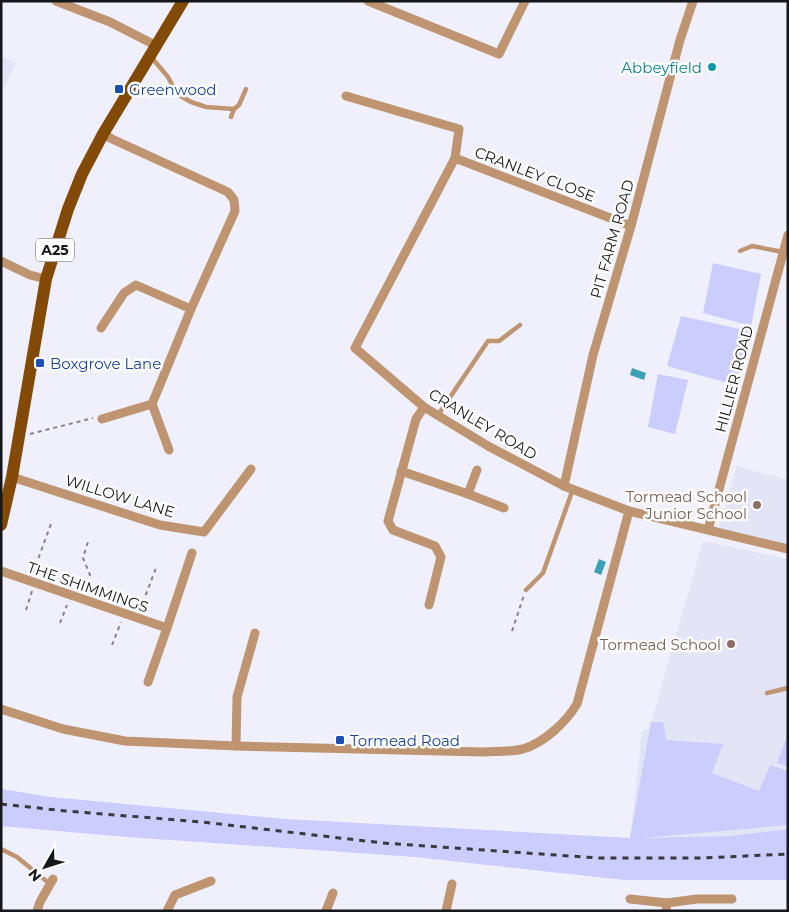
<svg xmlns="http://www.w3.org/2000/svg" width="789" height="912" font-family="Montserrat,sans-serif">
<rect width="100%" height="100%" fill="#eff0fb"/>
<!-- built -->
<g fill="#e3e4f6">
<path d="M1 56 16 63 1 93Z"/>
<path d="M737 466 788 480V547L718 530Z"/>
<path d="M703 541 788 559V829L730 836 630 838 642 731 649 729Z"/>
</g>
<!-- green -->
<g fill="#cbcdfd">
<path d="M713 263 761 274 751 326 703 313Z"/>
<path d="M681 316 749 331 735 385 667 366Z"/>
<path d="M658 374 688 380 675 434 648 427Z"/>
<path d="M651 722H663L666 740 723 744 712 773 759 791 770 765 788 771V825L642 838 730 836 788 829V880H624L415 857 127 837 1 826V789L51 797 286 819 630 838Z"/>
<path d="M788 734V767L777 763Z"/>
</g>
<!-- water -->
<g fill="#3ea2b6">
<path d="M632 368 646 373 644 380 630 375Z"/>
<path d="M599 559 606 562 601 575 594 572Z"/>
</g>
<g fill="none" stroke-linecap="round" stroke-linejoin="round">
<!-- path -->
<g stroke="#84858c" stroke-width="2" stroke-dasharray="4 4" stroke-linecap="butt">
<path d="M30 434 93 418"/>
<path d="M33 573 51 524"/>
<path d="M84 591 90 575 83 558 88 542"/>
<path d="M26 610 32 591"/>
<path d="M140 610 156 568"/>
<path d="M60 623 67 605"/>
<path d="M512 631 524 595"/>
<path d="M112 645 121 622"/>
</g>
<!-- service -->
<g stroke="#be9471" stroke-width="4.5">
<path d="M152 58 168 77 177 94 191 102 206 107 234 109 239 105 246 89"/>
<path d="M231 117 234 109"/>
<path d="M740 251 752 246 783 252"/>
<path d="M438 415 488 341H499L520 325"/>
<path d="M526 590 543 573 573 489"/>
<path d="M767 693 788 688"/>
<path d="M1 849 17 857 50 884"/>
</g>
<!-- minor -->
<g stroke="#be9471" stroke-width="9">
<path d="M56 1 110 22 157 46"/>
<path d="M368 1 499 54 525 1"/>
<path d="M346 96 459 129 455 158 631 226"/>
<path d="M455 158 355 348 424 407 488 446 564 486 629 511 788 549"/>
<path d="M1 261 30 275 46 279"/>
<path d="M101 328 124 293 136 285 191 309"/>
<path d="M152 404 169 450"/>
<path d="M424 407 416 419 388 521 393 530 435 546 441 557 429 605"/>
<path d="M102 419 152 404 191 309 235 211 234 200 228 192 112 139 103 134"/>
<path d="M401 471 468 494 477 470"/>
<path d="M12 477 160 525 204 532 251 469"/>
<path d="M564 486 593 355 631 226 680 40 693 1"/>
<path d="M468 494 504 508"/>
<path d="M708 530 788 235"/>
<path d="M1 571 167 628 192 553"/>
<path d="M148 682 167 628"/>
<path d="M1 709 63 729 125 741 236 746 483 752C495 751 510 752 523 749 544 743 566 722 577 704L629 511"/>
<path d="M236 746 237 697 255 633"/>
<path d="M630 899 667 903"/>
<path d="M37 911 40 902 53 879"/>
<path d="M167 911 175 895 211 881"/>
<path d="M326 911 333 893"/>
<path d="M446 911 452 884"/>
<path d="M666 911 667 903 697 899H732"/>
</g>
<!-- primary -->
<path stroke="#834907" stroke-width="12" d="M1 525 12 477 46 279 68 209 82 174 103 134 183 1"/>
<!-- rail -->
<path stroke="#393a3e" stroke-width="3" stroke-dasharray="6 6" stroke-linecap="butt" d="M1 804 66 811 202 822 383 843 599 858H703L788 854"/>
</g>
<!-- markers -->
<circle fill="#0f9aa8" stroke="#fefefe" stroke-width="2" cx="712" cy="67" r="5"/>
<g fill="#1a4fb4" stroke="#fefefe" stroke-width="2">
<rect x="114" y="84" width="10" height="10" rx="2.5"/>
<rect x="35" y="358" width="10" height="10" rx="2.5"/>
<rect x="335" y="735" width="10" height="10" rx="2.5"/>
</g>
<g fill="#8d6e63" stroke="#fefefe" stroke-width="2">
<circle cx="757" cy="505" r="5"/>
<circle cx="731" cy="644" r="5"/>
</g>
<g text-anchor="middle" dominant-baseline="central" stroke-width="5" stroke-linejoin="round" paint-order="stroke">
<!-- shield labels -->
<rect fill="#fefefe" stroke="#5c5c5e" stroke-width="1" x="36" y="238.5" width="38" height="23" rx="4"/>
<g font-size="14" font-weight="bold" fill="#16171a">
<text x="55" y="250">A25</text>
</g>
<!-- culture labels -->
<g font-size="15" fill="#0d838f" stroke="#fefefe" text-anchor="end">
<text x="702" y="67">Abbeyfield</text>
</g>
<!-- transit labels -->
<g font-size="15" fill="#164399" stroke="#fefefe" text-anchor="start">
<text x="129" y="89">Greenwood</text>
<text x="50" y="363">Boxgrove Lane</text>
<text x="350" y="740">Tormead Road</text>
</g>
<!-- street labels -->
<g font-size="15" fill="#16171a" stroke="#fefefe">
<text transform="translate(535 174) rotate(21)">CRANLEY CLOSE</text>
<text transform="translate(612 239) rotate(-74)">PIT FARM ROAD</text>
<text transform="translate(734 379) rotate(-75)">HILLIER ROAD</text>
<text transform="translate(483 424) rotate(31)">CRANLEY ROAD</text>
<text transform="translate(120 496) rotate(17)">WILLOW LANE</text>
<text transform="translate(88 587) rotate(19)">THE SHIMMINGS</text>
</g>
<!-- education labels -->
<g font-size="15" fill="#785e54" stroke="#fefefe" text-anchor="end">
<text x="747" y="496">Tormead School<tspan x="747" dy="17">Junior School</tspan></text>
<text x="721" y="644">Tormead School</text>
</g>
</g>
<!-- border -->
<rect width="789" height="912" fill="none" stroke="#16171a" stroke-width="5"/>
<!-- north arrow -->
<g transform="translate(45 867) rotate(231)" stroke="#fefefe" stroke-width="4" paint-order="stroke">
<path d="M0-4L9 19L0 12L-9 19Z" fill="#16171a"/>
<text y="-8" font-size="14" font-weight="bold" text-anchor="middle" fill="#16171a">N</text>
</g>
</svg>
